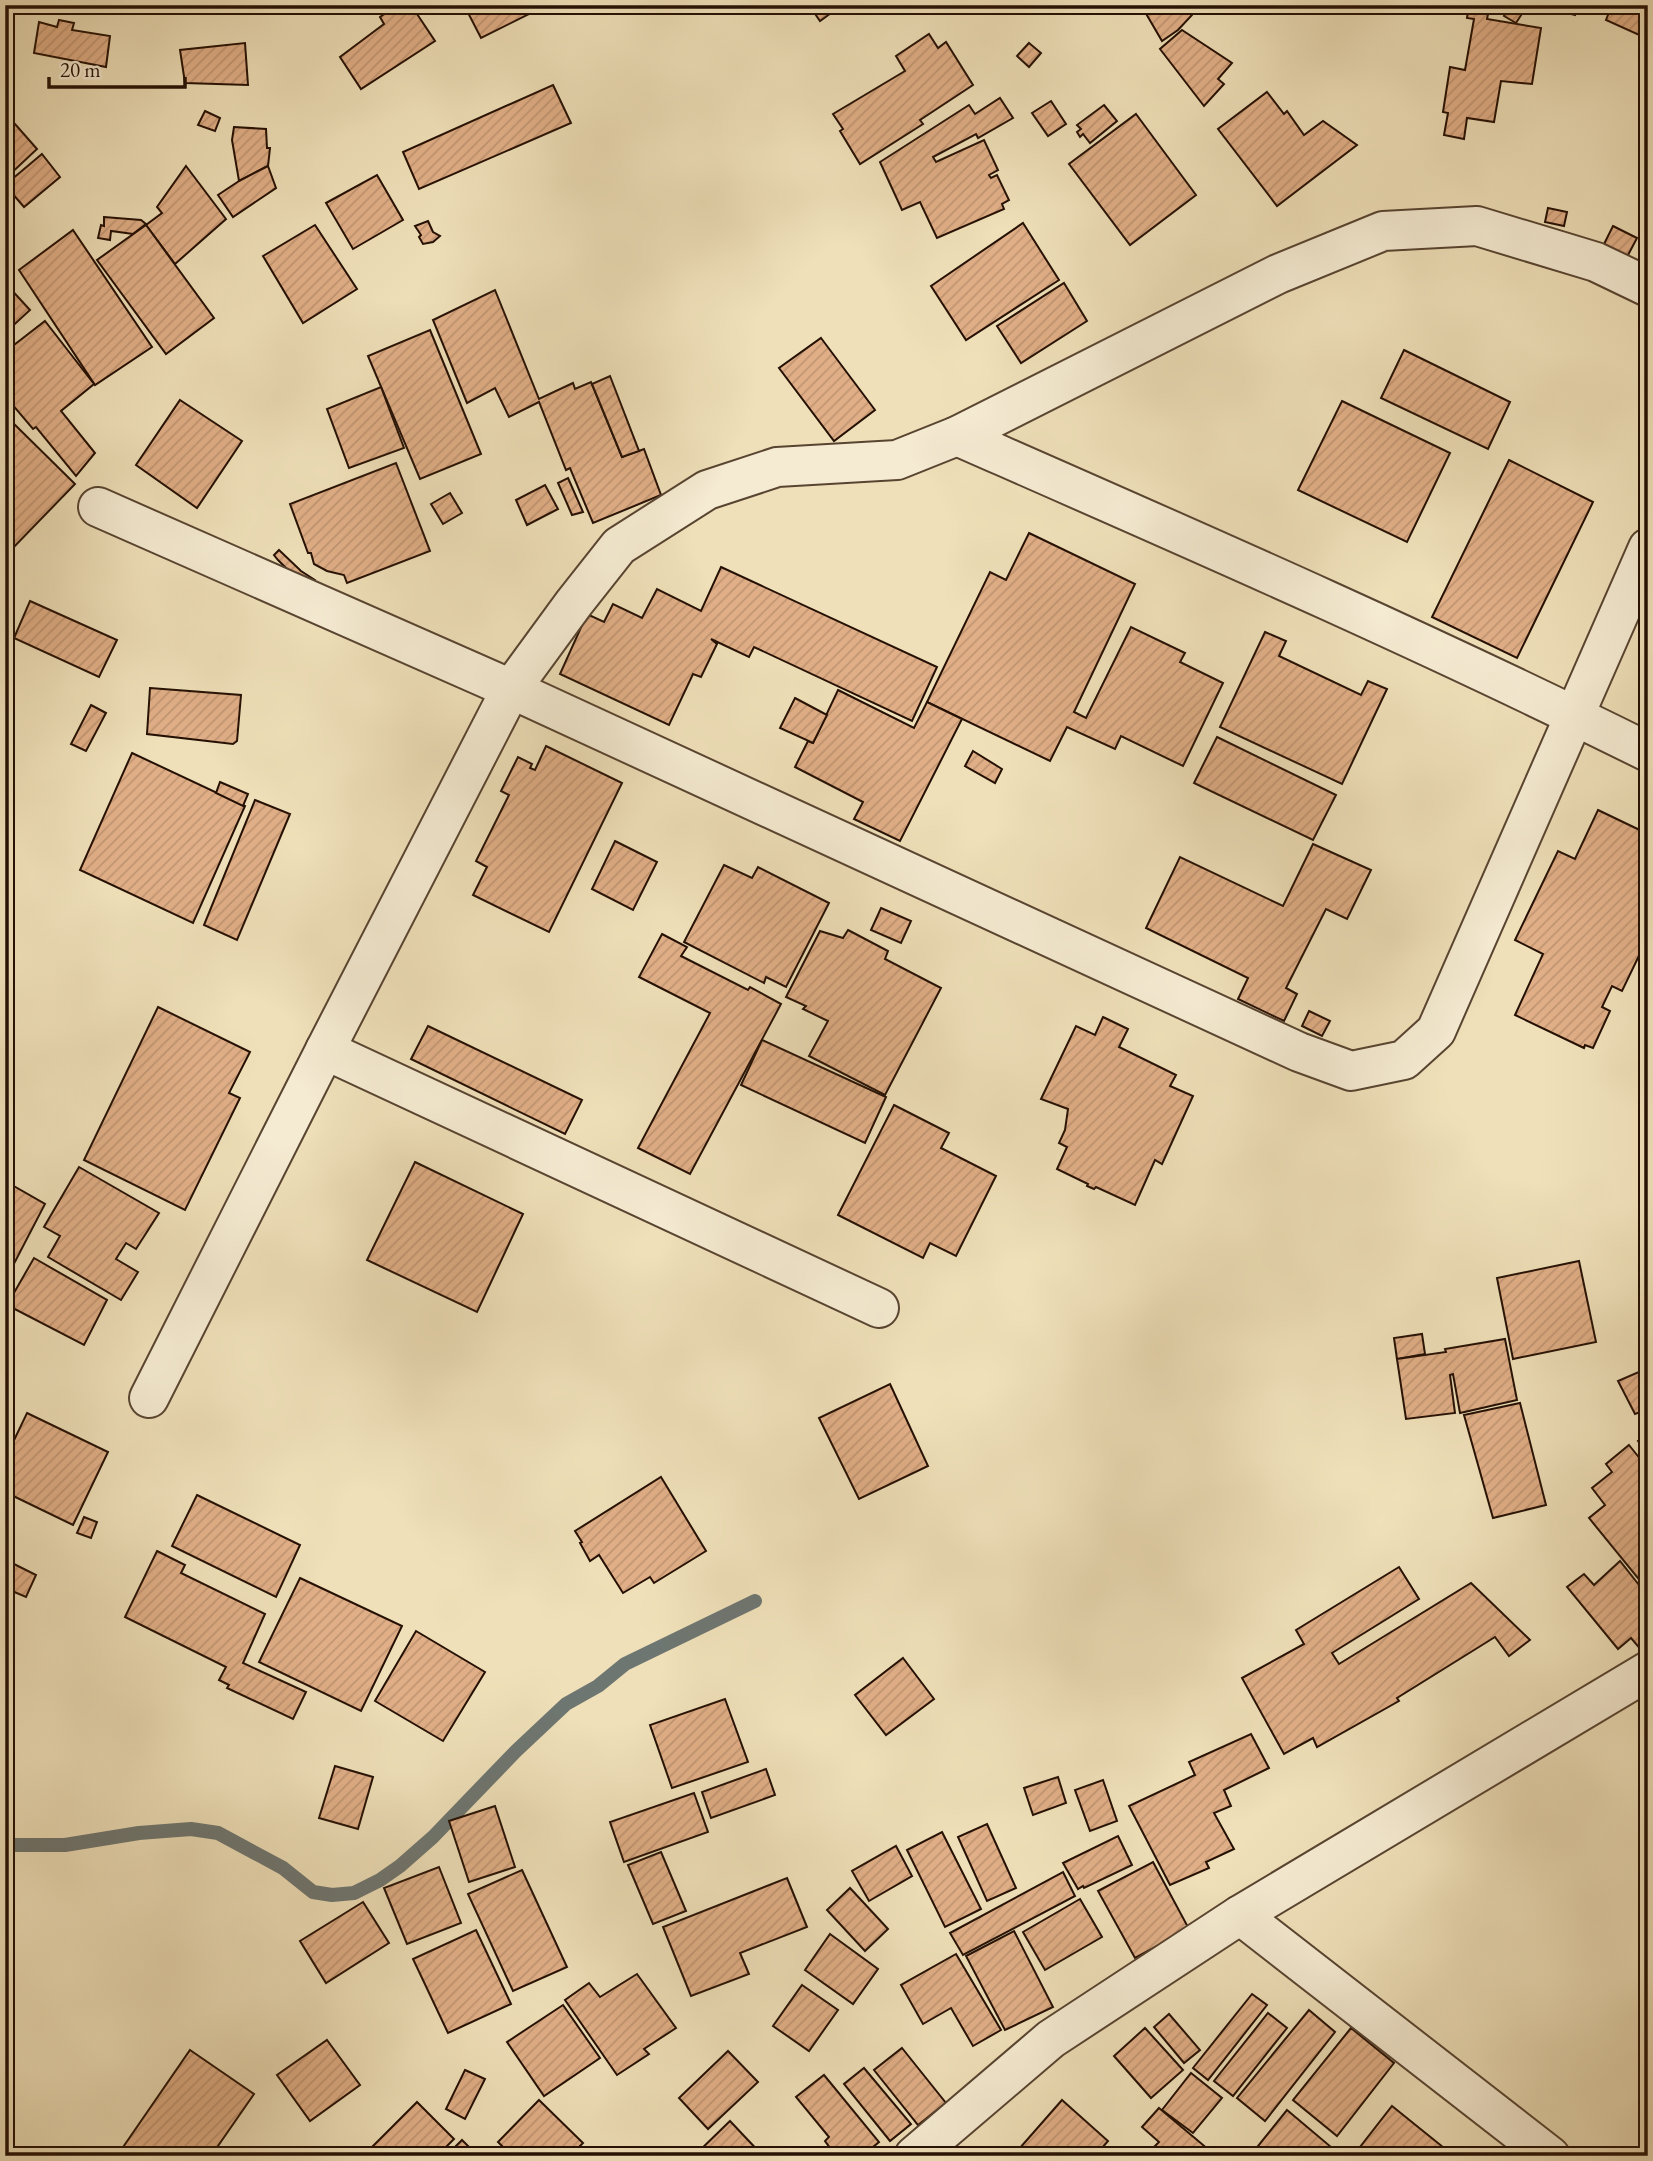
<svg xmlns="http://www.w3.org/2000/svg" width="1653" height="2161" font-family="'EB Garamond',serif">
<defs>
<pattern id="building-hatch" width="6" height="6" patternUnits="userSpaceOnUse" patternTransform="scale(1.75)"><rect width="6" height="6" fill="#e1af87"/><path d="M-1 1l2-2M0 6l6-6M5 7l2-2" fill="none" stroke="#c19673"/></pattern>
</defs>
<rect width="100%" height="100%" fill="#efe0b9"/>
<filter id="stains"><feTurbulence type="fractalNoise" baseFrequency=".00286" numOctaves="4"/><feColorMatrix values="0 0 0 0 .2 0 0 0 0 .09 0 0 0 0 .02 0 0 0 .5 -.17"/></filter>
<radialGradient id="worn" r=".72"><stop offset=".6" stop-color="#630" stop-opacity="0"/><stop offset="1" stop-color="#630" stop-opacity=".3"/></radialGradient>
<g fill="none" stroke-linecap="round" stroke-linejoin="round">
<!-- stream -->
<path stroke="#6e7671" stroke-width="14" d="M5 1845H65L139 1833 191 1829 218 1833 283 1868 313 1892 332 1895 354 1893 380 1880 400 1866 433 1837 516 1751 566 1704 598 1686 625 1664 755 1601"/>
</g>
<!-- building -->
<g fill="url(#building-hatch)" stroke="#251004" stroke-width="2">
<path d="M397 5H411L435 41 361 89 340 57 384 24 380 17Z"/>
<path d="M464 5H547L481 38Z"/>
<path d="M809 5H842L820 21Z"/>
<path d="M1141 5H1196L1192 15 1178 30 1162 41Z"/>
<path d="M1469 5H1490L1487 19 1541 28 1532 84 1501 81 1494 122 1467 118 1464 139 1444 135 1448 113 1443 112 1450 67 1465 70 1474 19 1467 18Z"/>
<path d="M1511 5H1520L1525 9 1516 23 1504 16Z"/>
<path d="M1537 5H1577L1575 15Z"/>
<path d="M1612 5H1648V39L1606 20Z"/>
<path d="M59 20 74 23 72 30 110 36 106 67 34 53 39 22 57 27Z"/>
<path d="M1182 30 1232 63 1218 79 1224 84 1204 106 1160 49Z"/>
<path d="M929 34 938 48 946 42 973 85 920 120 923 124 860 164 840 131 843 129 833 114 905 71 896 56Z"/>
<path d="M245 43 248 85 185 83 180 50Z"/>
<path d="M1029 43 1041 53 1029 67 1017 56Z"/>
<path d="M553 85 571 123 419 189 403 152Z"/>
<path d="M1267 92 1284 114 1287 111 1304 135 1323 121 1357 145 1277 206 1218 129Z"/>
<path d="M1000 98 1013 118 978 138 976 134 933 157 936 162 984 140 998 170 989 175 991 178 997 175 1009 200 1002 204 1004 209 937 238 920 202 902 210 880 162 969 105 975 114Z"/>
<path d="M1051 101 1066 124 1048 136 1032 113Z"/>
<path d="M1104 105 1117 121 1090 143 1083 134 1080 137 1077 132 1081 129 1077 125Z"/>
<path d="M205 111 220 118 215 131 198 125Z"/>
<path d="M1136 114 1196 195 1130 245 1069 164Z"/>
<path d="M5 116 15 124 37 149 5 179Z"/>
<path d="M234 127 266 129 267 148H270L268 166 239 181 232 140Z"/>
<path d="M42 154 60 177 24 207 5 185Z"/>
<path d="M186 166 226 219 175 264 146 225 162 213 157 207Z"/>
<path d="M268 166 276 188 233 217 218 195 239 181Z"/>
<path d="M377 175 403 220 353 249 326 203Z"/>
<path d="M1548 208 1567 212 1564 226 1545 222Z"/>
<path d="M104 217 141 220 146 224 133 234 111 231 110 240 98 238 101 225 104 226Z"/>
<path d="M428 221 433 232 440 236 433 242 423 244 419 237 421 235 415 226Z"/>
<path d="M1023 223 1059 280 966 340 931 286Z"/>
<path d="M146 225 214 318 166 354 97 260Z"/>
<path d="M315 225 357 289 303 323 263 256Z"/>
<path d="M1613 226 1637 238 1627 257 1604 244Z"/>
<path d="M73 230 152 347 95 385 19 270Z"/>
<path d="M5 279 9 283 7 285 30 310 5 333Z"/>
<path d="M1064 283 1087 321 1021 363 997 326Z"/>
<path d="M495 290 539 399 573 383 575 389 591 382 622 457 644 449 661 495 593 523 570 468 566 470 539 402 509 417 495 388 467 403 433 320Z"/>
<path d="M45 321 94 384 61 411 95 453 76 476 36 427 33 429 5 396V352Z"/>
<path d="M430 330 481 454 420 479 368 356Z"/>
<path d="M821 338 875 410 834 441 779 368Z"/>
<path d="M1404 350 1510 402 1488 449 1381 398Z"/>
<path d="M610 376 639 451 622 457 592 384Z"/>
<path d="M381 387 404 448 349 468 327 409Z"/>
<path d="M180 400 242 441 197 508 136 465Z"/>
<path d="M1342 401 1450 453 1407 542 1298 490Z"/>
<path d="M5 415 75 484 9 552 5 548Z"/>
<path d="M1509 460 1593 502 1517 658 1432 617Z"/>
<path d="M396 463 430 551 347 583 344 575 327 571 314 564 311 553H308L290 504Z"/>
<path d="M568 478 583 512 572 515 558 483Z"/>
<path d="M545 485 558 509 527 525 516 500Z"/>
<path d="M450 493 462 513 443 524 431 504Z"/>
<path d="M1029 533 1135 584 1074 712 1086 718 1131 627 1185 653 1180 662 1223 683 1183 766 1121 736 1115 749 1067 727 1050 761 927 702 990 572 1006 580Z"/>
<path d="M279 550 301 571 315 580 312 586 289 571 278 560 274 555Z"/>
<path d="M721 567 937 667 912 721 754 647 749 657 711 639 717 644 701 677 693 674 669 725 560 674 587 614 604 622 613 604 642 618 657 589 701 611Z"/>
<path d="M30 601 117 640 99 677 14 638Z"/>
<path d="M1265 632 1286 641 1279 656 1361 695 1368 681 1387 689 1342 784 1220 727Z"/>
<path d="M150 688 241 695 237 741 233 744 147 734Z"/>
<path d="M838 690 914 728 927 702 962 719 900 841 854 819 863 802 795 767 808 741 813 743Z"/>
<path d="M795 698 827 715 813 743 780 728Z"/>
<path d="M91 705 106 713 86 751 71 744Z"/>
<path d="M1217 737 1336 795 1313 840 1194 783Z"/>
<path d="M546 746 622 783 549 932 473 895 487 867 476 861 509 795 501 791 518 757 532 764 530 768 535 770Z"/>
<path d="M973 751 1002 769 995 783 965 766Z"/>
<path d="M132 753 245 806 193 923 80 870Z"/>
<path d="M220 782 248 794 243 806 216 793Z"/>
<path d="M255 800 290 814 237 940 204 925Z"/>
<path d="M1598 810 1648 834V923L1645 929 1648 931V937L1622 991 1612 986 1602 1007 1610 1011 1593 1048 1585 1045 1584 1048 1515 1015 1543 954 1515 940 1558 851 1575 859Z"/>
<path d="M615 841 657 862 633 910 592 889Z"/>
<path d="M1313 844 1371 870 1347 919 1326 909 1286 988 1297 994 1284 1021 1238 999 1248 978 1146 928 1180 857 1283 906Z"/>
<path d="M724 865 752 878 758 867 829 903 786 987 766 977 764 983 684 942Z"/>
<path d="M881 908 911 921 901 943 871 930Z"/>
<path d="M848 930 888 951 885 959 941 988 885 1095 809 1056 828 1021 803 1009 806 1006 786 997 820 931 843 938Z"/>
<path d="M662 934 687 947 681 956 748 990 750 987 781 1004 690 1174 638 1148 710 1013 639 977Z"/>
<path d="M158 1007 250 1052 229 1093 240 1098 185 1210 84 1160Z"/>
<path d="M1309 1011 1330 1021 1322 1036 1302 1026Z"/>
<path d="M1103 1017 1128 1029 1119 1047 1176 1075 1170 1086 1193 1096 1162 1164 1155 1160 1135 1205 1096 1187 1094 1189 1087 1186 1088 1184 1057 1169 1067 1147 1059 1143 1065 1130 1068 1109 1041 1099 1076 1026 1095 1035Z"/>
<path d="M428 1026 582 1100 565 1134 411 1059Z"/>
<path d="M762 1040 886 1097 865 1143 741 1085Z"/>
<path d="M894 1105 949 1133 941 1148 996 1176 956 1256 930 1243 923 1258 838 1215Z"/>
<path d="M415 1162 523 1214 477 1312 367 1260Z"/>
<path d="M79 1167 159 1213 136 1249 126 1243 116 1259 138 1272 121 1300 48 1257 60 1236 44 1227Z"/>
<path d="M5 1181 45 1204 5 1281Z"/>
<path d="M34 1258 107 1300 84 1345 7 1305Z"/>
<path d="M1579 1261 1596 1342 1513 1359 1497 1278Z"/>
<path d="M1422 1334 1425 1354 1397 1359 1394 1338Z"/>
<path d="M1505 1339 1517 1400 1460 1413 1453 1374 1450 1375 1455 1413 1406 1419 1397 1359 1446 1352 1445 1349Z"/>
<path d="M1648 1368V1409L1635 1414 1618 1381Z"/>
<path d="M890 1384 928 1466 859 1499 819 1418Z"/>
<path d="M1520 1403 1546 1505 1493 1518 1464 1415Z"/>
<path d="M27 1413 108 1452 73 1525 5 1492V1459Z"/>
<path d="M1648 1430V1462L1642 1454 1646 1452 1638 1441 1642 1438 1640 1434Z"/>
<path d="M1629 1445 1645 1465 1640 1469 1648 1477V1647L1642 1651 1631 1638 1618 1649 1567 1587 1584 1574 1594 1585 1620 1561 1639 1585 1642 1583 1589 1518 1605 1505 1592 1488 1612 1472 1606 1464Z"/>
<path d="M661 1477 706 1551 654 1583 650 1577 623 1593 599 1555 590 1561 580 1543 582 1542 575 1531Z"/>
<path d="M197 1495 300 1545 276 1597 172 1546Z"/>
<path d="M84 1517 97 1522 91 1538 77 1533Z"/>
<path d="M157 1551 185 1565 181 1573 265 1614 243 1663 306 1692 293 1719 227 1688 229 1685 219 1680 226 1667 125 1617Z"/>
<path d="M8 1561 36 1575 26 1597 5 1588V1568Z"/>
<path d="M1399 1567 1419 1599 1332 1653 1339 1664 1471 1583 1530 1640 1509 1656 1495 1637 1397 1698 1399 1701 1317 1747 1313 1738 1284 1754 1242 1678 1304 1644 1296 1630Z"/>
<path d="M300 1578 402 1626 361 1711 259 1662Z"/>
<path d="M416 1631 485 1672 443 1741 375 1701Z"/>
<path d="M903 1658 934 1699 886 1735 855 1695Z"/>
<path d="M725 1699 748 1762 672 1788 650 1725Z"/>
<path d="M1251 1734 1269 1768 1224 1790 1231 1806 1214 1813 1234 1849 1206 1862 1209 1868 1170 1885 1129 1806 1195 1775 1189 1762Z"/>
<path d="M335 1766 373 1777 358 1829 319 1818Z"/>
<path d="M766 1769 775 1795 711 1818 702 1792Z"/>
<path d="M1058 1777 1066 1803 1033 1815 1024 1788Z"/>
<path d="M1103 1780 1117 1821 1090 1831 1075 1790Z"/>
<path d="M694 1793 708 1832 624 1862 610 1822Z"/>
<path d="M495 1806 515 1867 469 1882 449 1821Z"/>
<path d="M987 1824 1016 1888 987 1901 958 1837Z"/>
<path d="M942 1832 981 1909 945 1927 907 1850Z"/>
<path d="M1118 1836 1132 1865 1084 1888 1083 1886 1078 1889 1063 1863Z"/>
<path d="M896 1846 912 1876 869 1901 852 1871Z"/>
<path d="M661 1852 686 1911 653 1924 628 1865Z"/>
<path d="M1153 1862 1189 1929 1135 1958 1098 1891Z"/>
<path d="M439 1867 461 1923 407 1944 384 1888Z"/>
<path d="M522 1870 567 1967 513 1991 468 1894Z"/>
<path d="M1063 1872 1075 1896 963 1955 950 1933Z"/>
<path d="M787 1878 807 1927 740 1953 749 1974 691 1996 663 1927Z"/>
<path d="M850 1888 888 1929 865 1951 827 1910Z"/>
<path d="M1080 1899 1102 1937 1045 1970 1023 1932Z"/>
<path d="M363 1902 389 1943 326 1983 300 1941Z"/>
<path d="M476 1930 511 2004 448 2033 413 1959Z"/>
<path d="M1014 1931 1053 2007 1005 2030 966 1956Z"/>
<path d="M830 1934 878 1969 853 2004 805 1970Z"/>
<path d="M956 1954 1001 2030 973 2046 951 2008 923 2024 901 1985Z"/>
<path d="M637 1974 676 2028 644 2049 649 2054 617 2075 565 2000 589 1983 600 1997Z"/>
<path d="M802 1985 838 2010 809 2051 773 2026Z"/>
<path d="M1252 1994 1267 2005 1208 2080 1193 2068Z"/>
<path d="M563 2005 600 2058 544 2096 507 2042Z"/>
<path d="M1309 2010 1335 2032 1265 2121 1237 2098Z"/>
<path d="M1268 2013 1287 2028 1233 2096 1214 2081Z"/>
<path d="M1169 2014 1200 2050 1184 2063 1154 2027Z"/>
<path d="M1145 2028 1183 2070 1151 2098 1114 2056Z"/>
<path d="M1351 2028 1394 2063 1337 2136 1293 2100Z"/>
<path d="M327 2040 360 2085 310 2121 277 2075Z"/>
<path d="M902 2048 946 2103 918 2125 874 2070Z"/>
<path d="M190 2050 254 2094 211 2156H123L119 2153Z"/>
<path d="M728 2051 758 2082 708 2129 679 2098Z"/>
<path d="M864 2068 911 2124 890 2141 844 2084Z"/>
<path d="M465 2070 485 2079 465 2119 446 2109Z"/>
<path d="M1191 2073 1222 2098 1193 2133 1162 2110Z"/>
<path d="M824 2075 879 2142 862 2156H836L825 2141 829 2137 796 2097Z"/>
<path d="M539 2100 583 2143 570 2156H512L498 2142Z"/>
<path d="M1062 2100 1108 2141 1095 2156H1027L1019 2149Z"/>
<path d="M417 2102 454 2139 437 2156H363Z"/>
<path d="M1392 2106 1454 2156H1353Z"/>
<path d="M1159 2108 1215 2155 1158 2156 1151 2150 1159 2142 1142 2127Z"/>
<path d="M1287 2110 1331 2147 1323 2156H1250Z"/>
<path d="M730 2121 763 2156H694Z"/>
<path d="M462 2140 478 2156H446Z"/>
</g>
<g fill="none" stroke-linecap="round" stroke-linejoin="round">
<defs>
<g id="minor">
<path d="M957 436C1189 538 1421 639 1648 752"/>
<path d="M98 507 511 689 1299 1052 1351 1071 1404 1060 1436 1031 1648 548"/>
<path d="M325 1050 879 1308"/>
<path d="M149 1398 325 1050 511 689 574 603 619 546 707 490 777 467 897 460 957 436 1278 274 1383 231 1477 226 1596 262 1648 287"/>
<path d="M1240 1915 1550 2156"/>
<path d="M914 2156 1051 2039 1240 1915 1648 1671"/>
</g>
</defs>
<!-- minor casing -->
<use href="#minor" stroke="#584431" stroke-width="42"/>
<!-- minor -->
<use href="#minor" stroke="#f5ebd2" stroke-width="38"/>
</g>
<!-- margin -->
<rect width="1653" height="2161" fill="none" stroke="#efe0b9" stroke-width="28"/>
<rect x="7" y="7" width="1639" height="2147" fill="none" stroke="#251004" stroke-width="3.5"/>
<rect x="14" y="14" width="1625" height="2133" fill="none" stroke="#251004" stroke-width="2"/>
<!-- scale -->
<path d="M49 77v10h136v-10" fill="none" stroke="#251004" stroke-width="3.5"/>
<text x="60" y="77" font-size="21" fill="#251004" stroke="#f5ebd2" stroke-width="5" paint-order="stroke">20 m</text>
<rect width="100%" height="100%" filter="url(#stains)"/>
<rect width="100%" height="100%" fill="url(#worn)"/>
</svg>
